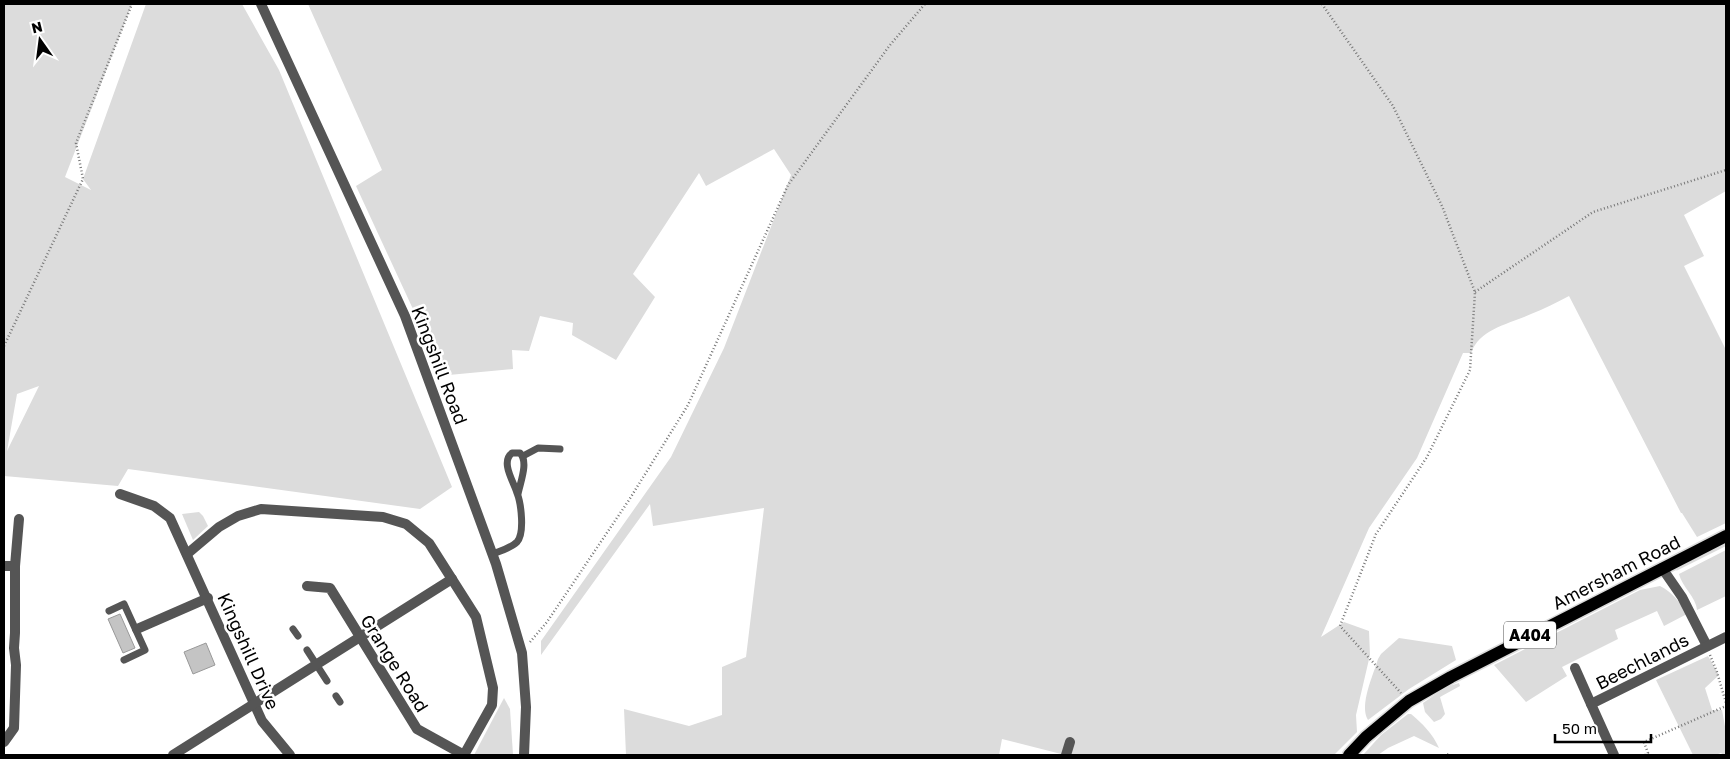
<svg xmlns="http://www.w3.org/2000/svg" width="1730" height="759" font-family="'Golos Text',sans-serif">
<rect width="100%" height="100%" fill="#fff"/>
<!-- green -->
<g fill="#dcdcdc" fill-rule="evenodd">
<path d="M4 4H132L65 177 91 190 83 179 146 4H242L279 70 452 487 420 509 128 469 118 486 4 476ZM39 386 7 451 17 394Z"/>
<path d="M308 4H1726V191L1684 215 1704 256 1684 266 1726 350V523L1697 537 1682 513H1681L1569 296C1557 302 1544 309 1531 314 1510 324 1480 328 1471 353H1463L1417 458 1369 528 1321 637 1344 622 1369 631 1370 655 1356 715 1357 732 1334 755H1065L1002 739 999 755H626L624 709 689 726 722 715V667L746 657 764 508 653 526 650 504 541 655V641L671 457 724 348 791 175 774 149 706 186 699 173 633 274 655 297 616 360 572 335 573 323 540 316 529 351 512 350 513 369 438 376 426 348 425 335 356 186 382 170Z"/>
<path d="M199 512 203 516 208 526 193 540 182 514Z"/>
<path d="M1726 543V546L1676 571 1680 565Z"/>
<path d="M1726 550V596L1697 610C1696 597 1682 587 1679 574Z"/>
<path d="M1660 586C1671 591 1681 603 1687 614L1664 626 1657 611 1615 630 1618 639 1562 667 1567 676 1526 702 1494 665 1640 590Z"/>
<path d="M1399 638 1452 646 1456 660 1409 689 1368 720C1359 705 1373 676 1378 659L1381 654Z"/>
<path d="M1708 656 1719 675 1705 688 1712 710H1722L1726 732V755H1723L1721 753 1715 755H1693L1656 680Z"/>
<path d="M1459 683 1460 686 1440 697 1445 714 1441 719 1434 722 1425 712 1423 703 1446 687Z"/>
<path d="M504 698 510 709 513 755H474Z"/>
<path d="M1408 714H1411C1422 723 1433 734 1439 748L1414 736 1388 748 1378 755H1363L1381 735Z"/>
</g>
<!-- building -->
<g fill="#c4c4c4" stroke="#999">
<path d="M120 614 135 648 123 653 108 619Z"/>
<path d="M206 643 215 665 193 674 184 652Z"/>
</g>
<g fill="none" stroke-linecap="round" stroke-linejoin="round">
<defs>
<path id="primary" d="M1349 755 1366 737 1409 701 1451 677 1726 536"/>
</defs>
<!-- primary casing -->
<use href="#primary" stroke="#dbdbdb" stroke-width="15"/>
<!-- path -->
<g stroke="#777" stroke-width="2.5" stroke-dasharray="1 2.5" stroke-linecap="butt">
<path d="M1322 4 1393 106 1442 206 1475 292 1470 370 1427 457 1376 534 1340 626 1401 693"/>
<path d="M1475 292 1593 212 1726 170"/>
<path d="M4 346 83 179 76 143 132 4"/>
<path d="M530 642 547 622 629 500 688 405 788 185 890 45 925 4"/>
<path d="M1710 655 1717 672 1726 703"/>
<path d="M1447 754 1449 755"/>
<path d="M1645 755 1648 753 1644 742 1726 706"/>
</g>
<!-- service -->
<g stroke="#555" stroke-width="7">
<path d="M523 456 538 448 560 449"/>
<path d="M493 554C500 551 511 548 517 542 525 533 521 503 517 493 514 482 500 462 512 453H520C529 462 520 483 518 494"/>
<path d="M109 611 124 604 145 650 124 660"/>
<path d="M293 629 298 636"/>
<path d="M307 650 327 681"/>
<path d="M336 696 340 702"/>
</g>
<!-- minor -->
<g stroke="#555" stroke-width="10">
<path d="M261 4 405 316 496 564 522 653 526 707 524 755"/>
<path d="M120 494 154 506 170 518 262 721 290 755"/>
<path d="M187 554 219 527 238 516 261 509 383 517 406 524 429 543 476 617 493 688 492 705 464 755"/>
<path d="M4 566H15"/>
<path d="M1662 568 1682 597 1707 646"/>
<path d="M307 586 330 588 417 729 464 755"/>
<path d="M137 629 208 598"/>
<path d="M1575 668 1591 704"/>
<path d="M4 742 14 728 16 665 14 648 15 633V566L19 519"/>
<path d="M173 755 452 579"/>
<path d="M1066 755 1070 742"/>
<path d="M1614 755 1591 704 1726 637"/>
</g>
<!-- primary -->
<use href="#primary" stroke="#000" stroke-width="12"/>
</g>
<g text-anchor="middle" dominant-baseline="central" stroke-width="5" stroke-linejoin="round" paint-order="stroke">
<!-- shield labels -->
<rect fill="#fff" stroke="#4c4c4c" stroke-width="1" x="1504" y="621.5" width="52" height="27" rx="4"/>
<g font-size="16" font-weight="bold" fill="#000">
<text x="1530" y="635">A404</text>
</g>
<!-- street labels -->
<g font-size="18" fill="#000" stroke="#fff">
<text transform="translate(440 365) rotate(69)">Kingshill Road</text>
<text transform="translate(1616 572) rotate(-27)">Amersham Road</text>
<text transform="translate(249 651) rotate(66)">Kingshill Drive</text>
<text transform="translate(1642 661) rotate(-27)">Beechlands</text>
<text transform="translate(395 663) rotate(58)">Grange Road</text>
</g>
</g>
<!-- border -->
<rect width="1730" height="759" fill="none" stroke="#000000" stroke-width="10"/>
<!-- north arrow -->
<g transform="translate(40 40) rotate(346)" stroke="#ffffff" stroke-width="4" paint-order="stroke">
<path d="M0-4L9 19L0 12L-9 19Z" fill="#000000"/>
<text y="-8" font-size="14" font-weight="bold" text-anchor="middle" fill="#000000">N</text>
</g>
<!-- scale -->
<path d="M1555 734v8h96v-8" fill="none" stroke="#000000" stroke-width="2.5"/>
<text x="1562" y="734" font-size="15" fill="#000000" stroke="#ffffff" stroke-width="4" paint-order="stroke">50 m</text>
</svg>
